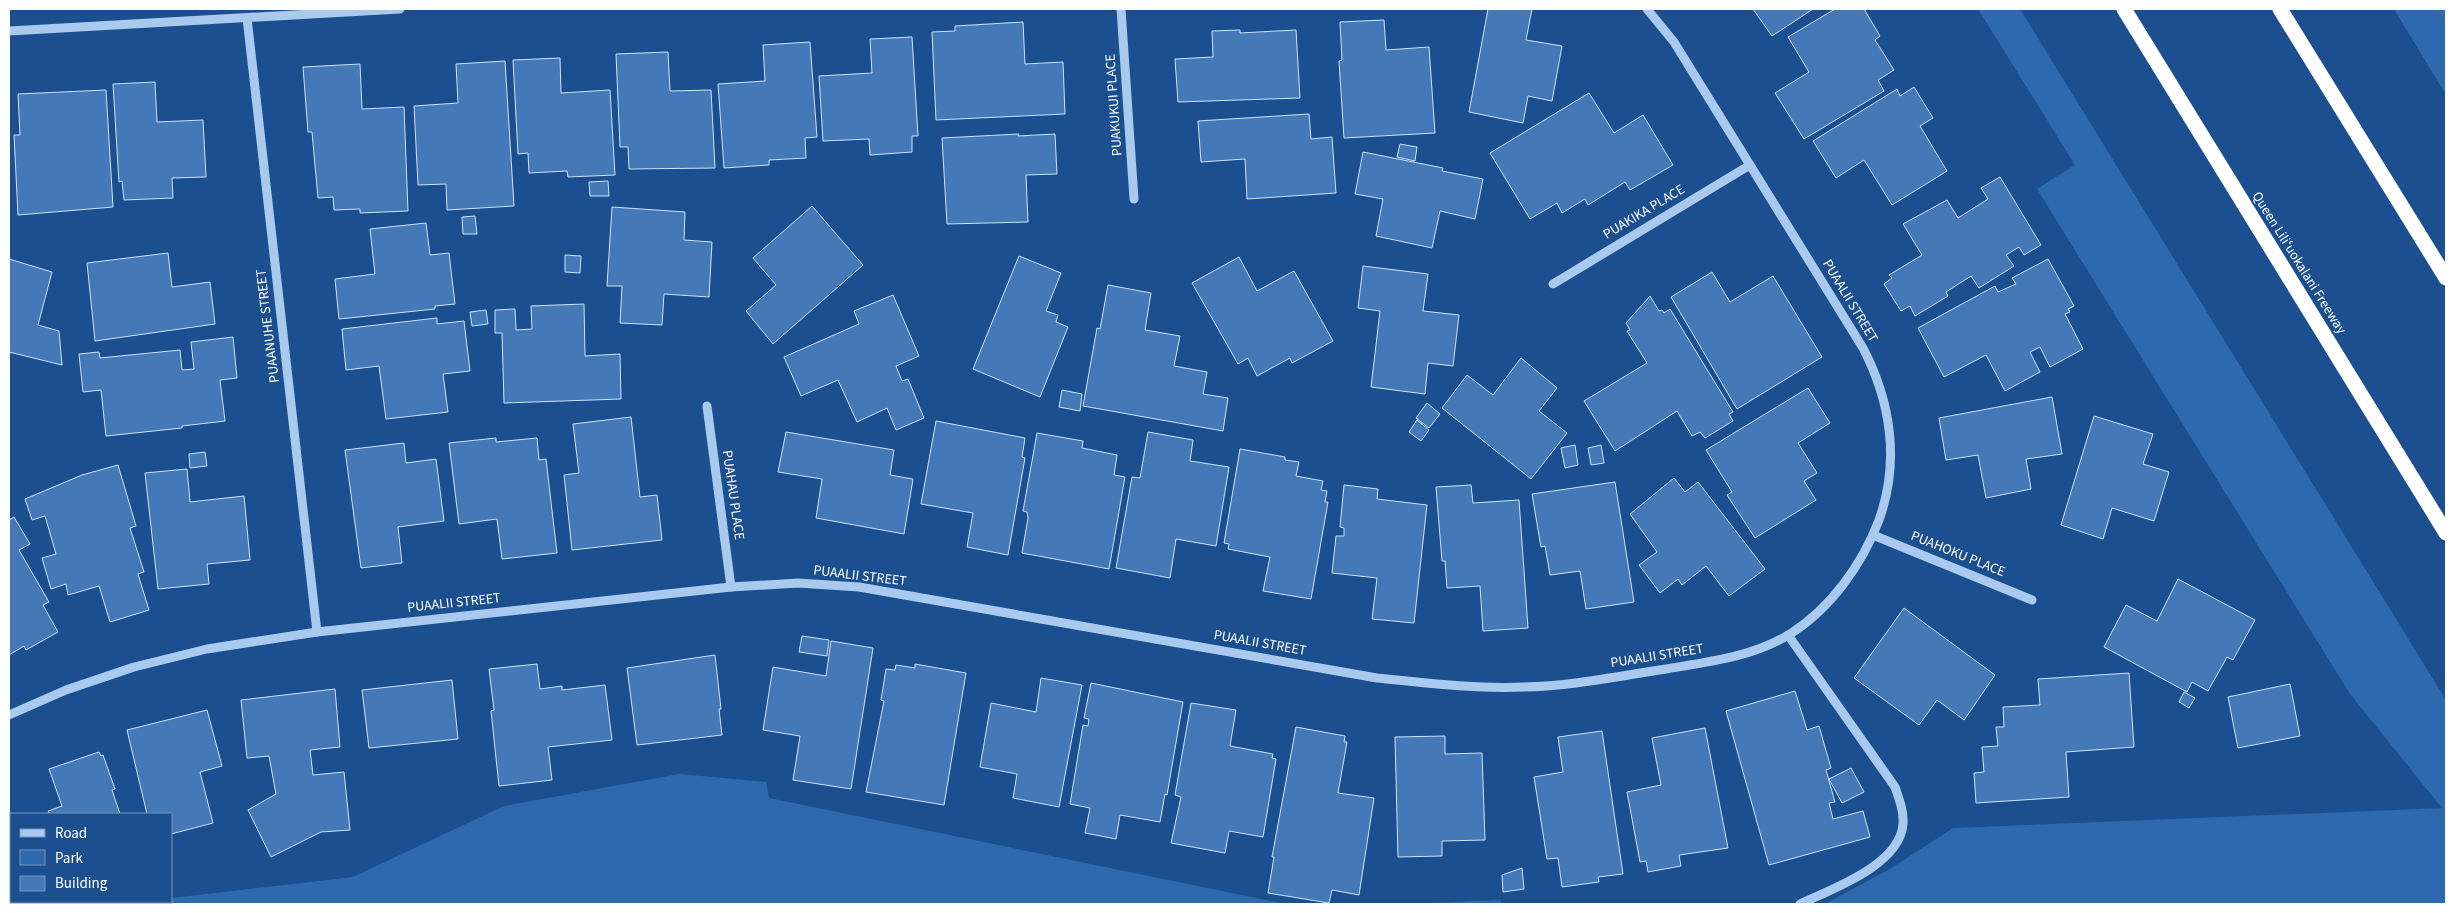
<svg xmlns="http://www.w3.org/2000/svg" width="2455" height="913" font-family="'Source Sans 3',sans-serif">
<rect width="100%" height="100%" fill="#1b4f8f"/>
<!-- green -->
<g fill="#2e69ad">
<path d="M1978 9H2020L2446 700V904H1825L1890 869 1953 828 2442 808 2350 694 2037 189 2075 165Z"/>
<path d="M2394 9H2446V95Z"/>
<path d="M679 774 766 782 769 798 1286 904H117L171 902V898L353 877 504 806Z"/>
<path d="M1500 900 1502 904H1408Z"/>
</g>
<!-- building -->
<g fill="#4478b7" stroke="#cfe3fa">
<path d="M1488 9H1532L1526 40 1562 46 1552 101 1528 96 1523 123 1469 112Z"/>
<path d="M1753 9H1813L1772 36Z"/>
<path d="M1835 9H1864L1880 36 1875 40 1894 70 1878 80 1884 91 1804 139 1775 93 1809 72 1788 37Z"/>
<path d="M1384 20 1386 50 1429 47 1435 133 1344 138 1339 61 1342 60 1340 22Z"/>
<path d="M1023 22 1025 64 1063 62 1065 114 936 120 932 32 955 31V26Z"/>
<path d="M1240 30V33L1296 30 1300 98 1178 102 1175 59 1213 57 1212 31Z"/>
<path d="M912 37 918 136H912V152L870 155 869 139 823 141 819 76 872 73 870 39Z"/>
<path d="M810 42 817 137 805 138 806 158 769 160V165L724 168 718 84 765 81 763 45Z"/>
<path d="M668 52 670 91 711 90 715 168 629 169 628 147H620L616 54Z"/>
<path d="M560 58 561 93 610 90 615 175 568 177 567 171 529 173 528 153 518 154 513 60Z"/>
<path d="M505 61 514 206 447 210 446 184 418 185 414 106 458 103 456 64Z"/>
<path d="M360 64 362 109 404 107 408 211 360 213V209L334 210 333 197 318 198 312 132H308L303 67Z"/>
<path d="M155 82 157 122 203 120 206 177 172 178 173 198 124 200 122 181 119 182 113 84Z"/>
<path d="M1914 87 1933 118 1920 126 1947 171 1892 205 1864 160 1836 178 1813 141 1897 89 1900 96Z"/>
<path d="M106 90 113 207 18 215 14 135H20L18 94Z"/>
<path d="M1589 93 1614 133 1643 115 1673 165 1630 190 1625 182 1588 205 1585 199 1562 213 1557 203 1530 219 1490 153Z"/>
<path d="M1309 114 1311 139 1332 137 1336 193 1247 199 1245 159 1201 162 1198 121Z"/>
<path d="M1019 134 1018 136 1055 134 1057 174 1026 175 1028 222 947 224 942 138Z"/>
<path d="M1400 144 1417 147 1415 161 1397 157Z"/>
<path d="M1363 152 1443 168 1442 171 1483 179 1475 219 1440 211 1432 248 1376 236 1383 199 1355 194Z"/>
<path d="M2000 177 2041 245 2024 255 2019 247 2006 255 2014 266 1979 288 1971 276 1946 292 1948 296 1915 316 1910 306 1901 311 1884 284 1892 278 1889 275 1922 255 1903 224 1947 200 1958 218 1988 199 1981 188Z"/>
<path d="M608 181 609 196H590L589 182Z"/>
<path d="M812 206 863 265 773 344 746 311 776 285 753 258Z"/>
<path d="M612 207 685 212 684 240 712 242 709 297 664 294 662 325 620 323 622 286H607Z"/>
<path d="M475 216 477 234H463L462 217Z"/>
<path d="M426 223 430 255 449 253 455 304 435 306V309L339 319 335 279 375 274 370 229Z"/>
<path d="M168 253 172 287 210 282 215 324 95 341 87 263Z"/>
<path d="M565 255 581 256 580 273 565 272Z"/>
<path d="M1019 256 1061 273 1046 311 1058 315 1056 322 1068 327 1040 397 973 369Z"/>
<path d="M1239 257 1257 291 1294 271 1333 341 1292 363 1290 358 1257 376 1248 358 1238 364 1192 283Z"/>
<path d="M9 259 52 272 38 325 59 331 62 365 9 352Z"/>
<path d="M2048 259 2074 306 2068 309 2070 312 2065 314 2083 349 2050 367 2040 347 2030 352 2040 372 2005 391 1986 355 1944 377 1918 328 1995 286 1998 292 2016 284 2012 278Z"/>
<path d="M1363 266 1428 274 1423 311 1459 315 1453 366 1428 363 1425 394 1371 387 1380 311 1358 308Z"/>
<path d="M1712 272 1730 302 1773 276 1822 357 1737 409 1671 297Z"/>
<path d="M1108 285 1151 293 1145 330 1180 336 1174 366 1207 372 1203 394 1228 398 1223 431 1083 406 1097 328 1100 329Z"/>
<path d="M893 295 919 356 896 366 902 381 908 379 924 418 896 430 887 408 857 422 838 380 801 396 784 357 859 324 854 311Z"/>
<path d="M1650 296 1659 311 1662 310 1664 313 1670 309 1733 412 1729 414 1733 421 1705 438 1700 432 1692 436 1677 411 1615 451 1584 401 1647 363 1627 331 1630 330 1626 323Z"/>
<path d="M584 304 585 356 620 354 621 399 504 403 502 333H495V310L515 309 516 330 532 329 531 306Z"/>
<path d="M486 310 488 324 472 326 470 312Z"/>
<path d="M437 318V324L464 321 470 371 443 374 448 412 386 419 379 366 346 370 342 329Z"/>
<path d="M233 337 237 378 220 380 225 421 182 426V428L106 436 101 390 83 392 79 354 99 352 100 358 180 350 182 370 194 369 191 342Z"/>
<path d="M1521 358 1557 388 1539 411 1567 433 1531 479 1442 408 1467 375 1493 395Z"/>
<path d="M1808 388 1830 423 1798 443 1817 473 1804 481 1816 500 1755 538 1727 495 1732 492 1706 450Z"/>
<path d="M1062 390 1082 394 1080 411 1059 407Z"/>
<path d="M2052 397 2062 454 2026 459 2031 489 1986 498 1978 455 1946 460 1939 418Z"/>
<path d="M1427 403 1440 414 1429 428 1416 418Z"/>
<path d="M2094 416 2153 434 2143 464 2169 472 2154 521 2112 508 2103 539 2061 525Z"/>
<path d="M631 417 640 497 657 495 662 540 572 550 564 475 579 473 573 424Z"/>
<path d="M1417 420 1429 430 1421 441 1409 432Z"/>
<path d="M936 421 1025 438 1022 457 1025 458 1008 555 967 547 973 513 921 504Z"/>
<path d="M786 432 894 450 890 475 913 479 904 534 816 518 822 479 778 472Z"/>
<path d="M1148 432 1193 440 1190 461 1229 467 1216 546 1176 539 1170 578 1116 568 1132 477 1140 478Z"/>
<path d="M1037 433 1083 441 1082 448 1117 455 1114 475 1125 477 1109 569 1022 553 1028 518 1027 512 1023 511Z"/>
<path d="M496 438V442L537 438 539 460 546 459 557 553 502 559 497 519 459 524 449 443Z"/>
<path d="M404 443 406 463 436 459 444 521 398 527 402 563 361 568 345 450Z"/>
<path d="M1575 445 1578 465 1565 468 1561 448Z"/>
<path d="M1601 445 1604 463 1591 465 1588 448Z"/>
<path d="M1240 449 1285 457V460L1299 462 1296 476 1323 481 1321 490 1327 491 1325 502H1328L1311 599 1263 591 1270 557 1228 549 1229 544 1224 543Z"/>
<path d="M205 452 207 466 190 468 189 454Z"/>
<path d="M118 465 136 526 130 528 144 572 138 574 149 610 110 622 99 586 68 595 66 584 51 589 42 558 56 554 45 516 32 520 25 499 82 475Z"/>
<path d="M187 469 190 502 244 496 250 560 207 564 209 584 158 589 145 473Z"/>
<path d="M1674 478 1685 492 1698 482 1765 569 1729 596 1706 566 1682 585 1678 579 1660 593 1639 565 1657 552 1630 514Z"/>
<path d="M1615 482 1634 602 1586 609 1580 571 1550 575 1545 546 1541 547 1532 494Z"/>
<path d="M1344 485 1378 489 1377 499 1427 505 1414 623 1372 619 1377 578 1332 573 1336 536H1344V528L1340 527Z"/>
<path d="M1471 485 1473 503 1519 500 1528 628 1483 631 1480 586 1447 588 1445 561H1442L1436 487Z"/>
<path d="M14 517 30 544 19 550 49 602 43 605 58 632 26 650 24 646 9 655V520Z"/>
<path d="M2178 579 2255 620 2233 660 2227 657 2208 691 2192 682 2187 692 2104 647 2126 605 2157 621Z"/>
<path d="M1904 608 1995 675 1964 720 1937 700 1919 725 1854 678Z"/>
<path d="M802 636 829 640 827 656 799 652Z"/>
<path d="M831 641 873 648 851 789 793 780 800 736 763 730 773 667 826 676Z"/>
<path d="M715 655 721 709H719L722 735 637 745 627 668Z"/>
<path d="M537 664 540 689 562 686V690L605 685 612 740 548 747 552 780 499 786 491 711 494 710 489 669Z"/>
<path d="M915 664 966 673 944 805 866 792 884 701 881 700 886 669 895 670 896 665 915 668Z"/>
<path d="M2129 673 2134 747 2066 752 2069 797 1976 803 1974 773 1984 772 1982 747 1998 746 1996 727H2004L2003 707 2040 705 2038 679Z"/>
<path d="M1041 678 1082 685 1059 807 1013 798 1017 774 980 767 991 703 1036 712Z"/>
<path d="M452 680 458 739 369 748 362 690Z"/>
<path d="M1091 683 1183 702 1167 795 1165 794 1160 822 1120 815 1116 839 1085 833 1090 808 1070 804 1083 725 1088 726 1089 719 1084 718Z"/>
<path d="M2290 684 2300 736 2238 748 2228 697Z"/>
<path d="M335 689 340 747 310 750 313 775 344 772 350 830 321 832 271 857 248 810 276 794 269 756 247 758 241 700Z"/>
<path d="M1795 691 1807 730 1819 726 1831 768 1826 770 1835 802 1829 803 1833 819 1863 811 1870 837 1769 865 1726 711Z"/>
<path d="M2184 692 2195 698 2189 708 2179 702Z"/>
<path d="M1191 703 1236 710 1230 746 1273 754 1272 758 1276 759 1263 837 1229 831 1225 853 1171 843 1181 797 1175 795Z"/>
<path d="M207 710 222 766 200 772 213 823 171 834V814H147L127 730Z"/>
<path d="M1296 727 1345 736 1344 742H1347L1338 793 1374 798 1359 895 1332 890 1329 903 1268 893 1274 857H1272Z"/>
<path d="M1705 728 1728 848 1679 855 1681 866 1648 872 1646 861 1640 862 1627 792 1661 785 1652 738Z"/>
<path d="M1602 731 1623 874 1598 877 1599 882 1562 887 1558 858 1547 859 1534 777 1563 772 1558 737Z"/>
<path d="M1445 736V754L1482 753 1485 840 1442 841V856L1398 857 1395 737Z"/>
<path d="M99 752 101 756 103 755 115 789 112 790 120 814H50L48 811 62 806 49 769Z"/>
<path d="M1851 768 1864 792 1842 803 1829 779Z"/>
<path d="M9 826 11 831V902H23L18 904H9Z"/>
<path d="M1522 868 1524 889 1503 892 1502 875Z"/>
</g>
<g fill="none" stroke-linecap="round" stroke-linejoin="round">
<!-- minor -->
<g stroke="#a9c9ee" stroke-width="9">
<path d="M1121 9 1134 199"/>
<path d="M247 18 317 632"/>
<path d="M9 31 400 9"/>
<path d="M1553 284 1750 165"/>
<path d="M707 406 731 587"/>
<path d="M1873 535 2032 600"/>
<path d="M1788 635 1895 787C1899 799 1904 811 1903 824 1900 865 1832 889 1800 904"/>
<path d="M9 715 66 690 134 667 207 649 317 632 731 587 798 583 859 587 1377 678C1426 683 1474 689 1524 687 1572 686 1619 676 1666 669 1708 662 1753 657 1790 634 1830 609 1862 565 1879 520 1900 462 1891 402 1863 348L1674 42 1647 9"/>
</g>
<!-- highway -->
<g stroke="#fff" stroke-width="15">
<path d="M2124 9 2446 533"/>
<path d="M2280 9 2446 278"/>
</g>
</g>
<g text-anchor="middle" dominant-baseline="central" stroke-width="4" stroke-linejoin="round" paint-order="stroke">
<!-- street labels -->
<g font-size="14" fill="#fff" stroke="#1b4f8f">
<text transform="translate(1114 105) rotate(-94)">PUAKUKUI PLACE</text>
<text transform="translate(1644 212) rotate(-31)">PUAKIKA PLACE</text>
<text transform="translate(2299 263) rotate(58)">Queen Liliʻuokalani Freeway</text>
<text transform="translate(1850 301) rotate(59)">PUAALII STREET</text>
<text transform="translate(268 326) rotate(-97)">PUAANUHE STREET</text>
<text transform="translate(733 495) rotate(82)">PUAHAU PLACE</text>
<text transform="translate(1958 554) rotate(22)">PUAHOKU PLACE</text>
<text transform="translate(860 576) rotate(7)">PUAALII STREET</text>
<text transform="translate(454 603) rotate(-6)">PUAALII STREET</text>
<text transform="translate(1260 643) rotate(10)">PUAALII STREET</text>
<text transform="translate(1657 656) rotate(-9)">PUAALII STREET</text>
</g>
</g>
<!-- border -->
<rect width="2455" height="913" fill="none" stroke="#ffffff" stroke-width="20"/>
<!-- legend -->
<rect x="10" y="813" width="162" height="90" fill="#1b4f8f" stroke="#7695bc"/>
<rect x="20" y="829" width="25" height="8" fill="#a9c9ee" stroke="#7695bc"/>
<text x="55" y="838" font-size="15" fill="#ffffff">Road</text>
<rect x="20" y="850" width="25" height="15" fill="#2e69ad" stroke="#7695bc"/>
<text x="55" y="863" font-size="15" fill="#ffffff">Park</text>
<rect x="20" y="876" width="25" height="15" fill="#4478b7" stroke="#7695bc"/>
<text x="55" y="888" font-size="15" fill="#ffffff">Building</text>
</svg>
